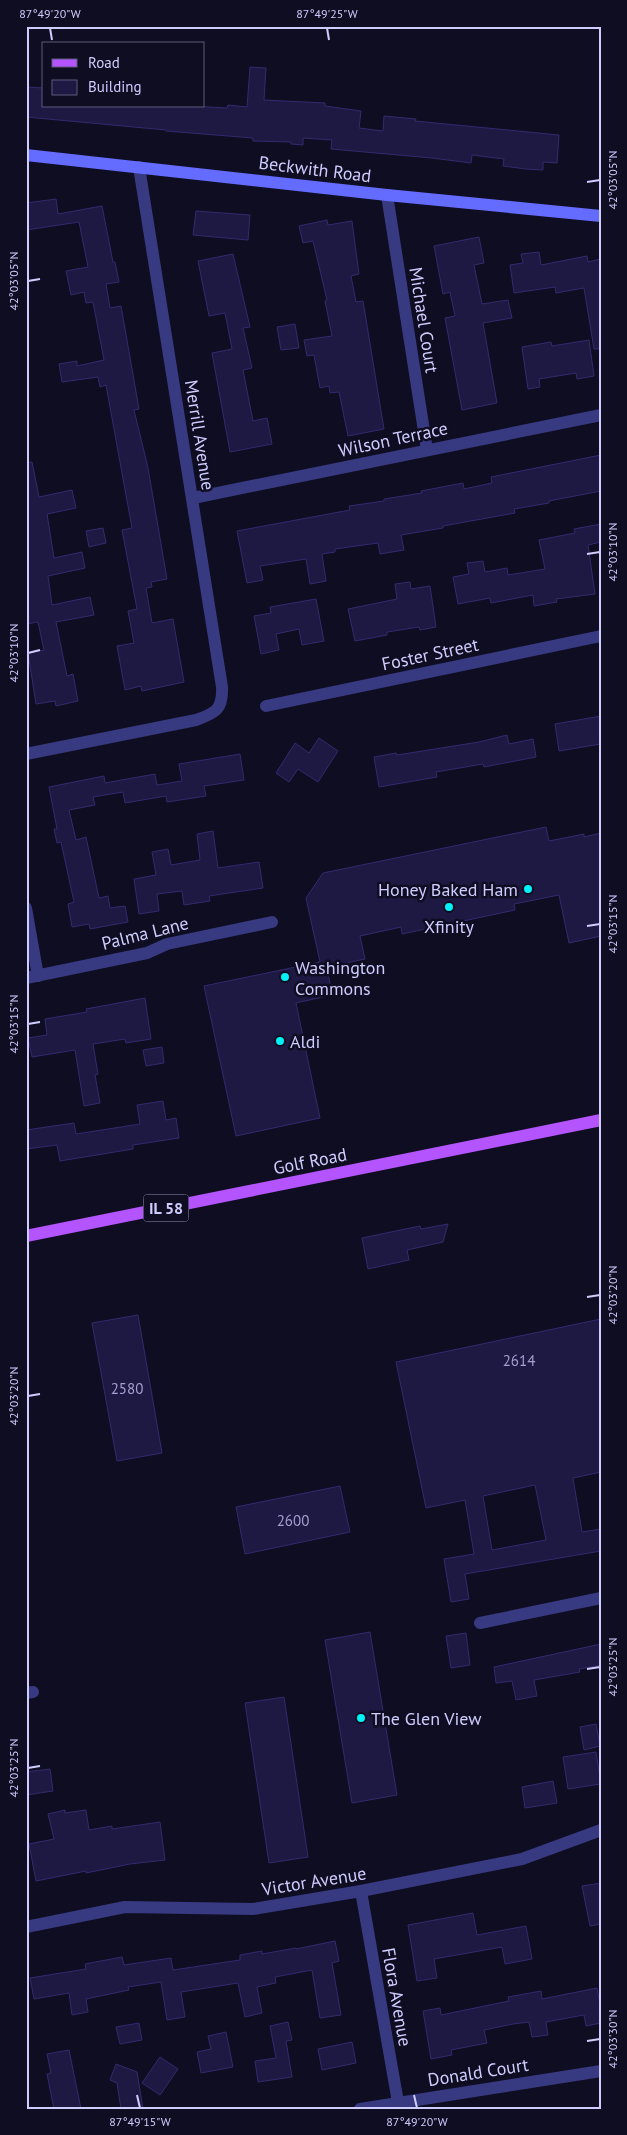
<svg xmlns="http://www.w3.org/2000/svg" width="627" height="2135" font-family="'PT Sans',sans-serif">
<rect width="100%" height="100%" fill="#0f0d21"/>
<!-- building -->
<g fill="#1e1942" stroke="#332a6f" fill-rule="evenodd">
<path d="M250 67 266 68 264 100 325 103V106L361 111 359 128 383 131 384 116 416 119 415 121 559 135 557 163 543 162V170L526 169 503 166 504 159 472 155 471 163 432 158 331 149 332 140 303 138V145L291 144V142L253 141V138L166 131V130L26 117V87L44 88V106H193L227 108 228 105 247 107Z"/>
<path d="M56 199 58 214 102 206 113 262H115L119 282 106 284 110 308 121 306 139 409 134 410 148 468 167 579 151 582 152 587 146 588 152 623 173 619 184 682 142 691 141 686 125 690 117 646 134 643 128 611 137 609 122 530 132 528 106 385 100 387 98 377 62 382 59 364 77 361V366L104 360 93 302 86 303 84 292 71 295 66 271 88 267 79 222 26 230V203Z"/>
<path d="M196 211 250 215 248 240 193 235Z"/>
<path d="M327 220 328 225 352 221 359 274 351 276 356 302 363 301 384 429 348 436 339 392 330 393 329 386 320 388 314 355 307 356 304 340 332 336 325 301 327 300 313 241 303 243 299 226Z"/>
<path d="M479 237 484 263 474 265 482 304 508 300 512 318 483 323 497 403 462 410 445 318 455 316 450 292 443 294 434 246Z"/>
<path d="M539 252 541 265 587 256 588 262 601 259V349H594L584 288 556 293 555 287 514 293 510 265 523 263 521 254Z"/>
<path d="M233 254 250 327 243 328 252 368 243 370 253 421 267 418 272 444 230 452 212 353 232 349 225 313 209 316 198 261Z"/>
<path d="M295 324 299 348 281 350 277 327Z"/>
<path d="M589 340 594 376 577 379 576 373 539 379 540 387 528 389 522 347 551 342 552 346Z"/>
<path d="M601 455V491L549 501V503L514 509 515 513 443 526V528L401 535 404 550 380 554 378 543 335 549V552L322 554 326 581 310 584 306 559 260 566 263 580 247 583 237 531 350 510 349 506 384 501V499L422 493 421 491 463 483 464 489 492 483 491 477Z"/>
<path d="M32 462 39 497 72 490 76 508 47 514 54 558 82 552 85 568 48 576 52 605 90 597 94 615 56 622 67 676 73 674 78 701 56 706 55 701 36 704 28 653 44 650 38 622 26 624V463Z"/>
<path d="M601 524V542L588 545 595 594 556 599 557 602 534 606 533 595 491 603 490 598 458 604 453 577 469 574 467 563 483 561 485 572 507 568 508 575 545 569 539 540 575 533 574 529Z"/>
<path d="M103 528 106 543 89 547 86 531Z"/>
<path d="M410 582 411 589 430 586 436 627 420 630 419 627 387 632V635L355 641 348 609 397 599 395 584Z"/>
<path d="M316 599 324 641 302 645 299 629 276 634 279 650 261 654 254 616 271 613 270 607Z"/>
<path d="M601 716V744L559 751 555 724Z"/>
<path d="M507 735 509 744 533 739 536 757 484 767 483 764 436 772 437 777 379 787 374 757 396 753 397 755 479 742Z"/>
<path d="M319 738 338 751 318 782 298 769 289 782 276 773 295 743 309 753Z"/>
<path d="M240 754 244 780 204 786 206 796 167 802 166 796 125 803 123 792 93 797 95 805 69 810 76 840 86 837 99 898 108 896 110 908 125 906 128 922 90 929 89 924 72 927 68 904 74 902 61 842 57 843 54 829H57L49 787 104 776 105 783 155 774 157 785 182 781 179 764Z"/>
<path d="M546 827 549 841 584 834V837L601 833V936L569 943 559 895 514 904 515 910 402 934 401 927 360 936 365 959 327 967 332 995 296 1003 320 1118 236 1136 204 986 320 962 306 898 323 873Z"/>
<path d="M213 831 218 868 259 862 263 888 209 896 210 901 184 905 182 891 157 894 159 911 139 914 134 879 156 875 152 852 168 849 171 865 200 860 197 834Z"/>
<path d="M145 998 151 1039 126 1043 125 1039 93 1044 98 1074 95 1075 100 1103 84 1106 75 1050 32 1057 28 1038 47 1035 45 1019 87 1012 86 1009Z"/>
<path d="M162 1047 164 1063 146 1066 143 1050Z"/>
<path d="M163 1101 166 1120 176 1118 179 1138 133 1145V1149L60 1161 57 1145 26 1149V1130L74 1123 76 1134 140 1124 137 1105Z"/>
<path d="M448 1224 443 1242 407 1250 409 1260 368 1269 362 1238 420 1226 421 1229Z"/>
<path d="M138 1315 162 1453 117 1461 92 1323Z"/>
<path d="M601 1319V1472L573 1478 582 1532 601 1529V1551L465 1574 469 1599 451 1602 444 1559 474 1554 465 1500 426 1508 396 1362ZM535 1485 546 1540 492 1550 483 1496Z"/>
<path d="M340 1486 350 1532 245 1554 236 1507Z"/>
<path d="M370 1632 397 1795 352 1803 325 1640Z"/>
<path d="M466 1633 470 1665 451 1668 446 1636Z"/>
<path d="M601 1644V1665L579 1669 580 1672 534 1680 537 1696 516 1700 512 1681 496 1683 494 1667Z"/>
<path d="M284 1697 308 1857 269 1863 245 1703Z"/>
<path d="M596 1724 600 1746 584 1750 580 1727Z"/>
<path d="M596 1752 601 1784 568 1789 563 1757Z"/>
<path d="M50 1769 53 1791 26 1795V1772Z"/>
<path d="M553 1781 557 1803 525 1808 522 1787Z"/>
<path d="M65 1810V1813L86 1810 89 1830 112 1826V1829L160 1822 165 1860 130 1864 86 1873V1871L36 1881 29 1844 54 1839 48 1814Z"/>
<path d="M601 1883V1924L590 1926 582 1886Z"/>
<path d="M473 1913 477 1935 526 1926 532 1959 505 1964 502 1947 434 1959 437 1978 417 1981 408 1925Z"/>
<path d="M335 1941 339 1961 332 1963 341 2015 320 2018 312 1970 275 1977 276 1983 257 1987 262 2013 245 2017 238 1983 181 1992 185 2017 167 2020 161 1982 128 1987 129 1990 86 1999 88 2012 72 2015 69 1993 34 1999 30 1978 86 1969 85 1964 122 1957 124 1965 171 1958 173 1970 240 1960V1955L262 1951V1954L296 1948V1949Z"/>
<path d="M597 1988 601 2010V2023L586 2026 584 2015 546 2022 548 2035 532 2037 529 2022 513 2024 484 2030 487 2043 451 2050 452 2055 431 2059 423 2011 440 2008 441 2015 509 2001 508 1997 541 1991 542 1999Z"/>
<path d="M288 2022 292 2040 286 2041 292 2077 258 2082 255 2061 276 2058 270 2026Z"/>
<path d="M139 2023 142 2040 120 2044 116 2027Z"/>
<path d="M226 2032 233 2067 201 2073 197 2052 211 2049 208 2036Z"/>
<path d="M352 2042 356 2063 322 2070 318 2049Z"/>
<path d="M69 2050 81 2109H54L47 2074 51 2073 47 2054Z"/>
<path d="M160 2057 178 2069 160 2095 142 2083Z"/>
<path d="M116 2064 137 2072 143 2109H121L117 2083 110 2080Z"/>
</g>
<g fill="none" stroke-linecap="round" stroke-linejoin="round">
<!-- street -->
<g stroke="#373981" stroke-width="12">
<path d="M387 195 427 450"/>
<path d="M193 498 601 415"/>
<path d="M266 706 601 636"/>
<path d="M26 754 196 720C216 713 223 709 222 687L139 167"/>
<path d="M26 908 38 976"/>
<path d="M26 978 147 953 167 944 272 922"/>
<path d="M480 1623 601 1598"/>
<path d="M26 1693 33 1692"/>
<path d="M361 1891 399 2108"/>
<path d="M26 1927 125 1907 253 1909 361 1891 522 1859 601 1830"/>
<path d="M360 2109 601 2071"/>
</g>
<!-- secondary -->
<path stroke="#646bff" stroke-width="12" d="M26 155 387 195 601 216"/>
<!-- primary -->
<path stroke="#b354ff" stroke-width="12" d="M26 1236 601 1120"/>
</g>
<!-- ticks -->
<path fill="none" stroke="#cfcdff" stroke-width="2" d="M50 28 52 40M327 28 329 40M587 182 600 180M28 281 40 279M587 554 600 552M28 653 40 650M587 926 600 924M28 1024 40 1022M587 1297 600 1295M28 1396 40 1394M587 1669 600 1667M28 1768 40 1766M587 2041 600 2039M137 2095 140 2108M414 2095 417 2108"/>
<!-- markers -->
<g fill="#00f1f8" stroke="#0f0d21" stroke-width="2">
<circle cx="528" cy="889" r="5"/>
<circle cx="449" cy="907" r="5"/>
<circle cx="285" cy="977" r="5"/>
<circle cx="280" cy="1041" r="5"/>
<circle cx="361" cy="1718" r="5"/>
</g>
<g text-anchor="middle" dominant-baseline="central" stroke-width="5" stroke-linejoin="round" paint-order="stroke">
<!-- number labels -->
<g font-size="15" fill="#a3a0d0">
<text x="519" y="1360">2614</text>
<text x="127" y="1388">2580</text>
<text x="293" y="1520">2600</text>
</g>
<!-- shield labels -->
<rect fill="#0f0d21" stroke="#9593bc" stroke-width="1" x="143.5" y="1194.5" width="45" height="27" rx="4"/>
<g font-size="16" font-weight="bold" fill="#cfcdff">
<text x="166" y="1208">IL 58</text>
</g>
<!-- street labels -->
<g font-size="18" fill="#cfcdff" stroke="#0f0d21">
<text transform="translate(315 169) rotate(7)">Beckwith Road</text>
<text transform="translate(424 320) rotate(81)">Michael Court</text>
<text transform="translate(200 435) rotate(81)">Merrill Avenue</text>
<text transform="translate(393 439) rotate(-12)">Wilson Terrace</text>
<text transform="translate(430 654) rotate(-12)">Foster Street</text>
<text transform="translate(145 933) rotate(-14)">Palma Lane</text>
<text transform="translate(310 1161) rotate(-11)">Golf Road</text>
<text transform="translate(314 1881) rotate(-9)">Victor Avenue</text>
<text transform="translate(397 1997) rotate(80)">Flora Avenue</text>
<text transform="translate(478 2072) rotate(-9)">Donald Court</text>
</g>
<!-- poi labels -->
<g font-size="18" fill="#cfcdff" stroke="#0f0d21" text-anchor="start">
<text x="518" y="889" text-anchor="end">Honey Baked Ham</text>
<text x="449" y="926" text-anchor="middle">Xfinity</text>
<text x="295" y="967">Washington<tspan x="295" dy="21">Commons</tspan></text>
<text x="290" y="1041">Aldi</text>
<text x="371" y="1718">The Glen View</text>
</g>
</g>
<!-- border -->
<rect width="627" height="2135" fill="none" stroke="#0f0d21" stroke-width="55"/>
<!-- legend -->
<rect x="42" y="42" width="162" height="65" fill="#0f0d21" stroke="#5c5a7a"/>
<rect x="52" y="59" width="25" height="8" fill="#b354ff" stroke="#5c5a7a"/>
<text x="88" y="68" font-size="15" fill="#cfcdff">Road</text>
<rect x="52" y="80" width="25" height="15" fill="#1e1942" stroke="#5c5a7a"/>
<text x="88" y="92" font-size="15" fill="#cfcdff">Building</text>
<rect x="28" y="28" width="572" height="2080" fill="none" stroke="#cfcdff" stroke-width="2"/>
<g font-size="12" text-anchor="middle" fill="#cfcdff">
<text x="50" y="18">87°49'20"W</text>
<text x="327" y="18">87°49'25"W</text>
<text transform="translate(613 180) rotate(-90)" y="4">42°03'05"N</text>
<text transform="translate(14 281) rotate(-90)" y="4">42°03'05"N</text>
<text transform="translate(613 552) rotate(-90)" y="4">42°03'10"N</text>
<text transform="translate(14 653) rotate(-90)" y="4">42°03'10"N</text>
<text transform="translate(613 924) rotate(-90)" y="4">42°03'15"N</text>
<text transform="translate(14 1024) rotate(-90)" y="4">42°03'15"N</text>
<text transform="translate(613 1295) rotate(-90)" y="4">42°03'20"N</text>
<text transform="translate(14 1396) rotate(-90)" y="4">42°03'20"N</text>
<text transform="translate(613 1667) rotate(-90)" y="4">42°03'25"N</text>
<text transform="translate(14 1768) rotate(-90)" y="4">42°03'25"N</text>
<text transform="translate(613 2039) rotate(-90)" y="4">42°03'30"N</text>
<text x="140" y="2126">87°49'15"W</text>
<text x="417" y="2126">87°49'20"W</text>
</g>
</svg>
